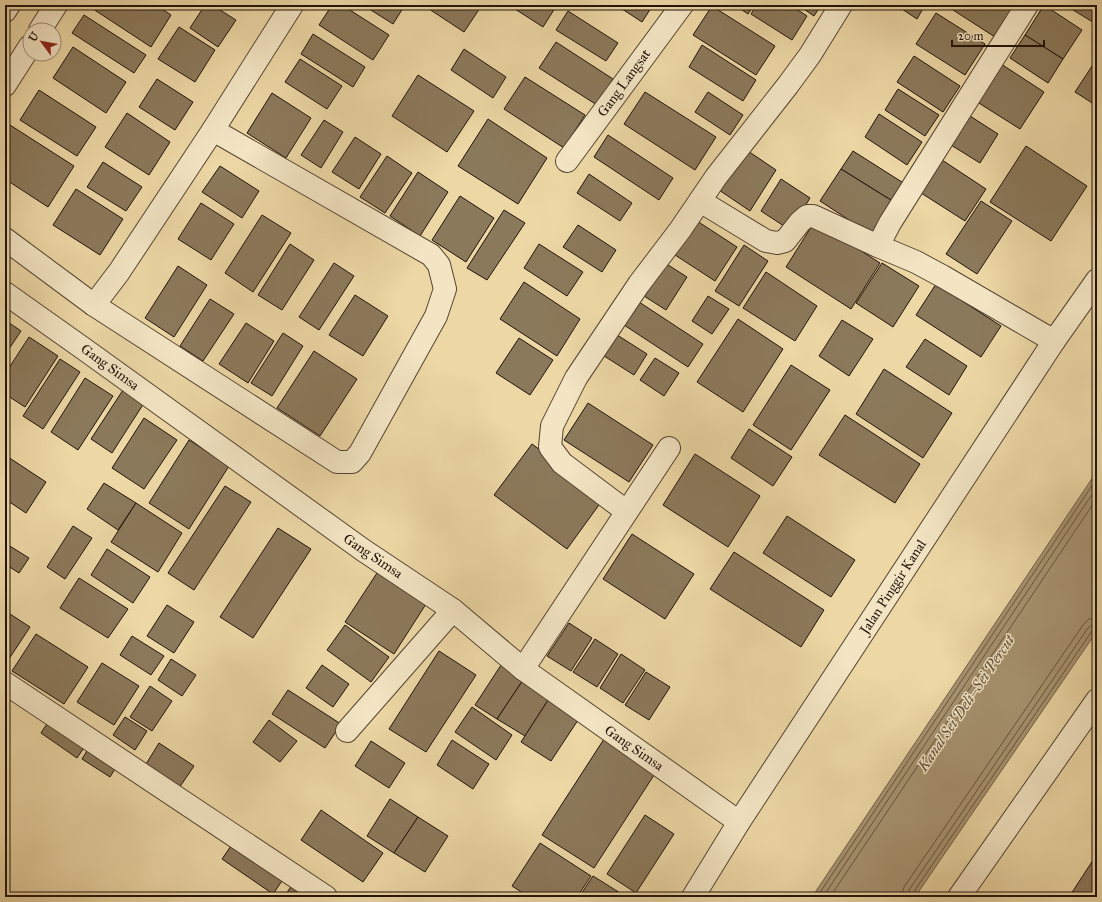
<svg xmlns="http://www.w3.org/2000/svg" width="1102" height="902" font-family="'IM FELL Great Primer',serif">
<rect width="100%" height="100%" fill="#ecd7a5"/>
<filter id="stains"><feTurbulence type="fractalNoise" baseFrequency=".005" numOctaves="4"/><feColorMatrix values="0 0 0 0 .2 0 0 0 0 .09 0 0 0 0 .02 0 0 0 .5 -.17"/></filter>
<radialGradient id="worn" r=".72"><stop offset=".6" stop-color="#630" stop-opacity="0"/><stop offset="1" stop-color="#630" stop-opacity=".3"/></radialGradient>
<!-- water -->
<path fill="#a79471" stroke="#716048" d="M1097 471V631L915 897H812Z"/>
<g fill="none" stroke-linecap="round" stroke-linejoin="round">
<!-- shore -->
<g stroke="#64543e" stroke-width="1">
<path d="M817 897 1097 478"/>
<path d="M823 897 1097 487"/>
<path d="M830 897 1097 498"/>
<path d="M901 897 904 887 1083 625 1089 619 1097 618"/>
<path d="M907 897 909 890 1088 628 1092 625 1097 624"/>
<path d="M912 897 913 893 1092 631 1097 629"/>
</g>
</g>
<!-- building -->
<g fill="#8b795b" stroke="#21130b">
<path d="M87 5H156L171 15 151 47Z"/>
<path d="M205 5H212L236 20 218 47 190 28Z"/>
<path d="M332 5H342L389 35 373 60 319 25Z"/>
<path d="M363 5H405L393 24Z"/>
<path d="M423 5H482L464 32Z"/>
<path d="M518 5H557L543 27 515 9Z"/>
<path d="M616 5H653L642 22Z"/>
<path d="M735 5H754L748 14Z"/>
<path d="M757 5H790L807 16 792 40 751 14Z"/>
<path d="M798 5H821L814 16Z"/>
<path d="M896 5H925L917 19Z"/>
<path d="M952 5H1005L1013 10 995 37 950 8Z"/>
<path d="M1005 5H1016L1013 10Z"/>
<path d="M1044 5 1082 30 1063 59 1025 35Z"/>
<path d="M1065 5H1097V22L1096 24Z"/>
<path d="M712 6 775 46 756 75 693 35Z"/>
<path d="M568 11 618 43 606 61 556 30Z"/>
<path d="M936 13 985 44 965 75 916 44Z"/>
<path d="M84 15 146 55 134 73 72 33Z"/>
<path d="M179 27 215 50 195 82 158 59Z"/>
<path d="M313 34 365 67 353 87 301 54Z"/>
<path d="M1025 35 1063 59 1048 83 1010 58Z"/>
<path d="M556 42 613 79 597 105 539 68Z"/>
<path d="M702 45 756 80 743 101 689 67Z"/>
<path d="M73 47 126 82 106 113 53 78Z"/>
<path d="M464 49 506 77 493 98 451 70Z"/>
<path d="M914 56 960 86 943 112 897 82Z"/>
<path d="M300 59 342 86 327 109 285 82Z"/>
<path d="M998 62 1044 92 1020 129 974 100Z"/>
<path d="M1094 63 1097 65V106L1075 92Z"/>
<path d="M418 75 474 111 447 152 392 116Z"/>
<path d="M525 77 585 115 564 148 504 109Z"/>
<path d="M157 79 193 102 175 130 139 107Z"/>
<path d="M898 89 939 115 925 136 885 110Z"/>
<path d="M39 90 96 127 77 156 20 120Z"/>
<path d="M645 92 716 137 695 170 624 124Z"/>
<path d="M708 92 743 115 730 135 695 112Z"/>
<path d="M272 93 311 118 286 158 247 133Z"/>
<path d="M127 113 170 142 149 175 105 147Z"/>
<path d="M879 114 922 142 907 165 865 137Z"/>
<path d="M970 116 998 134 980 163 951 145Z"/>
<path d="M488 119 547 158 518 204 458 166Z"/>
<path d="M324 120 343 132 321 168 301 155Z"/>
<path d="M10 125 74 166 48 207 5 179V133Z"/>
<path d="M608 135 673 178 659 200 594 157Z"/>
<path d="M355 137 381 154 359 189 332 172Z"/>
<path d="M1026 146 1087 186 1051 241 990 202Z"/>
<path d="M745 149 776 170 750 211 719 190Z"/>
<path d="M853 151 905 184 894 202 841 169Z"/>
<path d="M387 156 412 173 385 213 360 197Z"/>
<path d="M939 158 986 189 965 221 918 191Z"/>
<path d="M103 162 142 187 126 211 87 187Z"/>
<path d="M220 166 259 191 242 218 202 192Z"/>
<path d="M841 169 894 202 872 235 820 201Z"/>
<path d="M418 172 448 192 420 236 390 216Z"/>
<path d="M589 174 632 203 620 221 577 193Z"/>
<path d="M781 179 810 198 790 230 761 211Z"/>
<path d="M76 189 123 219 100 255 53 225Z"/>
<path d="M460 196 494 218 466 262 432 240Z"/>
<path d="M981 201 1012 221 977 274 946 254Z"/>
<path d="M201 203 234 224 211 260 178 239Z"/>
<path d="M504 210 525 223 487 280 467 268Z"/>
<path d="M262 215 291 233 253 292 225 273Z"/>
<path d="M694 219 737 247 715 281 672 253Z"/>
<path d="M815 221 880 263 851 309 786 267Z"/>
<path d="M578 225 616 250 602 272 563 247Z"/>
<path d="M290 244 314 260 282 310 258 295Z"/>
<path d="M539 244 583 272 567 296 524 268Z"/>
<path d="M744 245 768 261 739 306 715 291Z"/>
<path d="M334 263 354 276 319 330 299 317Z"/>
<path d="M665 263 687 277 666 310 644 296Z"/>
<path d="M882 263 919 286 893 327 856 303Z"/>
<path d="M178 266 207 285 174 337 145 318Z"/>
<path d="M766 272 817 306 795 341 743 308Z"/>
<path d="M524 282 580 319 557 356 500 319Z"/>
<path d="M936 284 1001 326 981 357 916 315Z"/>
<path d="M355 295 388 316 363 356 329 335Z"/>
<path d="M708 296 729 309 712 334 692 321Z"/>
<path d="M210 299 234 314 203 361 180 346Z"/>
<path d="M636 300 703 344 688 367 621 323Z"/>
<path d="M738 319 783 349 743 412 697 382Z"/>
<path d="M5 320 21 331 5 355Z"/>
<path d="M842 320 873 339 849 376 819 356Z"/>
<path d="M246 323 274 341 248 383 219 364Z"/>
<path d="M283 333 303 346 272 396 251 383Z"/>
<path d="M614 333 647 354 634 375 601 354Z"/>
<path d="M29 337 58 356 25 407 5 394V374Z"/>
<path d="M519 338 553 360 530 395 496 373Z"/>
<path d="M925 339 967 366 949 395 906 367Z"/>
<path d="M314 351 357 379 320 436 277 408Z"/>
<path d="M655 358 679 373 664 396 640 380Z"/>
<path d="M60 359 80 372 43 429 23 416Z"/>
<path d="M791 365 830 390 791 450 753 425Z"/>
<path d="M884 369 952 413 923 458 856 414Z"/>
<path d="M85 378 113 396 78 450 51 432Z"/>
<path d="M123 390 144 403 112 453 91 439Z"/>
<path d="M588 403 653 445 629 482 564 440Z"/>
<path d="M845 415 920 464 895 503 819 455Z"/>
<path d="M144 418 177 440 144 489 112 468Z"/>
<path d="M749 429 792 457 773 486 731 458Z"/>
<path d="M189 440 229 466 189 529 149 503Z"/>
<path d="M532 444 604 498 567 549 494 495Z"/>
<path d="M695 454 760 496 728 547 663 505Z"/>
<path d="M5 455 46 482 26 513 5 499Z"/>
<path d="M104 483 136 503 118 530 87 509Z"/>
<path d="M225 486 251 502 194 590 168 573Z"/>
<path d="M136 503 182 533 158 572 111 542Z"/>
<path d="M787 516 855 560 831 597 763 553Z"/>
<path d="M73 526 92 538 65 579 47 567Z"/>
<path d="M278 528 311 549 253 638 220 617Z"/>
<path d="M632 534 694 574 665 619 603 579Z"/>
<path d="M5 543 29 558 19 573 5 564Z"/>
<path d="M107 549 150 577 133 603 91 575Z"/>
<path d="M734 552 824 610 801 647 710 589Z"/>
<path d="M377 573 426 604 394 654 345 622Z"/>
<path d="M79 578 128 609 108 638 60 608Z"/>
<path d="M167 605 194 622 174 653 147 636Z"/>
<path d="M10 614 30 627 5 665V622Z"/>
<path d="M569 623 592 638 571 671 547 656Z"/>
<path d="M345 625 389 657 371 682 327 650Z"/>
<path d="M36 634 88 667 64 704 12 671Z"/>
<path d="M132 636 164 656 151 675 120 655Z"/>
<path d="M595 639 618 654 597 687 573 672Z"/>
<path d="M439 651 476 675 426 752 389 729Z"/>
<path d="M621 654 645 670 623 703 600 688Z"/>
<path d="M171 659 196 675 182 696 158 680Z"/>
<path d="M503 662 525 677 497 719 475 705Z"/>
<path d="M102 663 139 686 114 725 77 702Z"/>
<path d="M322 665 349 684 333 707 306 688Z"/>
<path d="M646 672 670 687 649 720 625 705Z"/>
<path d="M525 677 552 694 525 736 497 719Z"/>
<path d="M150 686 172 701 152 731 130 717Z"/>
<path d="M288 690 341 724 325 748 272 714Z"/>
<path d="M552 694 582 714 551 761 521 742Z"/>
<path d="M472 707 512 735 496 760 455 732Z"/>
<path d="M52 716 89 740 77 758 41 733Z"/>
<path d="M125 717 147 731 135 750 113 735Z"/>
<path d="M269 720 297 741 280 762 253 742Z"/>
<path d="M604 739 656 772 594 868 542 835Z"/>
<path d="M452 740 489 764 473 789 437 765Z"/>
<path d="M371 741 405 763 389 788 355 766Z"/>
<path d="M92 743 120 761 110 777 82 759Z"/>
<path d="M159 743 194 766 177 791 143 769Z"/>
<path d="M390 799 418 817 394 853 367 836Z"/>
<path d="M321 810 383 853 363 882 301 840Z"/>
<path d="M645 815 674 834 636 893 607 874Z"/>
<path d="M418 817 448 836 425 872 394 853Z"/>
<path d="M233 843 284 878 273 894 222 859Z"/>
<path d="M540 843 591 876 577 897H529L512 886Z"/>
<path d="M1097 854V897H1069Z"/>
<path d="M593 876 617 891 613 897H579Z"/>
<path d="M294 882 315 897H284Z"/>
<path d="M617 891 626 897H613Z"/>
</g>
<g fill="none" stroke-linecap="round" stroke-linejoin="round">
<defs>
<g id="minor">
<path d="M5 11 9 5"/>
<path d="M40 30 56 5"/>
<path d="M5 85 30 46"/>
<path d="M567 161 682 5"/>
<path d="M700 201 766 241 777 243 785 241 800 222 807 216H813L878 246 890 223 1027 5"/>
<path d="M5 239 94 305 337 462H352L360 453 436 316 445 289 439 265 431 255 213 130"/>
<path d="M878 246 916 262 942 276 1054 341"/>
<path d="M5 293 84 349 363 550 453 610 523 669 739 822"/>
<path d="M94 305 119 272 213 130 292 5"/>
<path d="M626 511 562 463 550 447 552 426 576 378 639 284 680 230 716 177 788 85 810 55 841 5"/>
<path d="M523 669 669 448"/>
<path d="M5 683 326 897"/>
<path d="M347 731 453 610"/>
<path d="M693 897 739 822 1054 341 1097 280"/>
<path d="M959 897 1097 700"/>
</g>
</defs>
<!-- minor casing -->
<use href="#minor" stroke="#544432" stroke-width="24"/>
<!-- minor -->
<use href="#minor" stroke="#f3e5c4" stroke-width="22"/>
</g>
<g text-anchor="middle" dominant-baseline="central" stroke-width="3" stroke-linejoin="round" paint-order="stroke">
<!-- street labels -->
<g font-size="14" fill="#21130b" stroke="#f3e5c4">
<text transform="translate(624 83) rotate(-54)">Gang Langsat</text>
<text transform="translate(110 367) rotate(36)">Gang Simsa</text>
<text transform="translate(373 556) rotate(34)">Gang Simsa</text>
<text transform="translate(893 587) rotate(-57)">Jalan Pinggir Kanal</text>
<text transform="translate(634 748) rotate(35)">Gang Simsa</text>
</g>
<!-- water labels -->
<g font-size="15" font-style="italic" fill="#5d4d39" stroke="#f3e5c4">
<text transform="translate(966 703) rotate(-56)">Kanal Sei Deli–Sei Percut</text>
</g>
</g>
<!-- margin -->
<rect width="1102" height="902" fill="none" stroke="#ecd7a5" stroke-width="20"/>
<rect x="6" y="6" width="1090" height="890" fill="none" stroke="#21130b" stroke-width="2"/>
<rect x="10" y="10" width="1082" height="882" fill="none" stroke="#21130b"/>
<!-- north arrow -->
<g transform="translate(42 42) rotate(302)"><circle r="19" fill="#f3e5c4" stroke="#9f917a"/>
<path d="M0-3L7 15L0 10L-7 15Z" fill="#8f2418"/>
<text y="-6" font-size="11" font-weight="bold" text-anchor="middle" fill="#21130b">U</text>
</g>
<!-- scale -->
<path d="M952 40v6h92v-6" fill="none" stroke="#21130b" stroke-width="2"/>
<text x="958" y="40" font-size="12" fill="#21130b" stroke="#f3e5c4" stroke-width="3" paint-order="stroke">20 m</text>
<rect width="100%" height="100%" filter="url(#stains)"/>
<rect width="100%" height="100%" fill="url(#worn)"/>
</svg>
